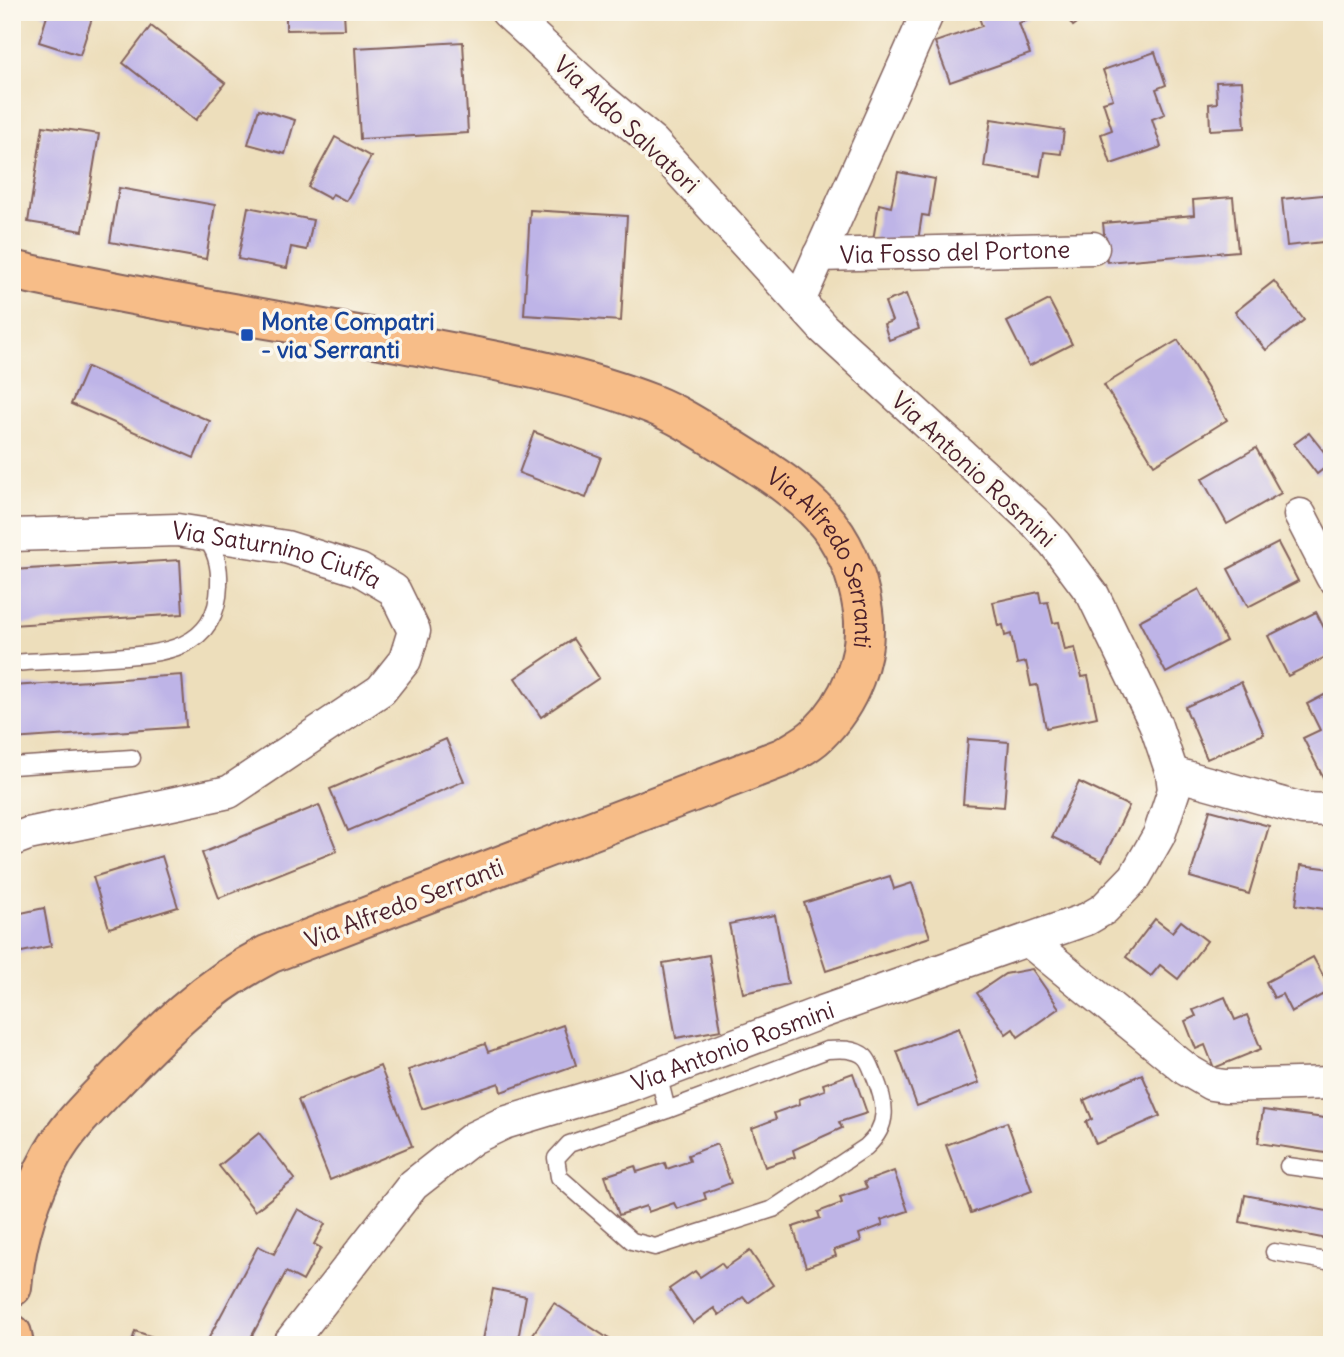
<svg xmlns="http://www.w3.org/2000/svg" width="1344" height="1357" font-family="Delius,sans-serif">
<rect width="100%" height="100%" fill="#fbf7ec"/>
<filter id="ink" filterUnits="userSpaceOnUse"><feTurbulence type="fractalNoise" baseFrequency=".0143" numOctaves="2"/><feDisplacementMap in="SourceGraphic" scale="14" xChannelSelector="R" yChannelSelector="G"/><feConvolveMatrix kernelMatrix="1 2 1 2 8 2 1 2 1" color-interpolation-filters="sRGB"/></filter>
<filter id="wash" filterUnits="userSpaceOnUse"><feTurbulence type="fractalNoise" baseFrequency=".00686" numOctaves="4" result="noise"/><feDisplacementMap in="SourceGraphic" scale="28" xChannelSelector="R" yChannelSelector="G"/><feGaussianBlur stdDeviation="1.57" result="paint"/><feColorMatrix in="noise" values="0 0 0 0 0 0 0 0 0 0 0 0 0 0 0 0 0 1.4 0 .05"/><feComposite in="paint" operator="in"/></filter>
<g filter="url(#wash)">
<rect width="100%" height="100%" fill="#eddebb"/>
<g id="blocks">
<!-- building -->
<g fill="#beb4e7">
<path d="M94 12 80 55 39 42 47 16 39 12Z"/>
<path d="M286 12H344L345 29 286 30Z"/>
<path d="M977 12H1026L1029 19 1019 23 1030 54 950 82 935 42 982 26Z"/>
<path d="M1063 12H1092L1073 26Z"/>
<path d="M151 26 225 83 196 120 123 63Z"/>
<path d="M463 42 468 133 360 139 355 48Z"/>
<path d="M1155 52 1166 85 1156 89 1165 114 1152 119 1161 147 1111 164 1101 134 1112 130 1103 102 1113 99 1103 70Z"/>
<path d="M1242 81 1245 128 1210 130 1209 104 1217 103 1216 82Z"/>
<path d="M259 109 295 120 285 154 248 144Z"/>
<path d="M991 119 1064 130 1061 154 1044 152 1040 176 984 167Z"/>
<path d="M43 126 99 134 83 231 28 222Z"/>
<path d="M335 137 371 157 346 201 333 194 330 199 308 187Z"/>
<path d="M898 172 935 179 929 216 922 215 917 247 873 240 879 204 891 207Z"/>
<path d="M119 188 215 205 206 259 110 242Z"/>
<path d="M1332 194V241L1287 246 1282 199Z"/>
<path d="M1233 197 1238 251 1107 262 1103 223 1194 215 1193 200Z"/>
<path d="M248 207 313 220 307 250 291 247 287 268 238 259Z"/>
<path d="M530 210 627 216 621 321 524 315Z"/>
<path d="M1274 281 1304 320 1266 350 1235 312Z"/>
<path d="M906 294 919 329 889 340 884 324 892 321 885 302Z"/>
<path d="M1049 300 1072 344 1029 366 1007 322Z"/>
<path d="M1178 340 1227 420 1154 465 1104 385Z"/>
<path d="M87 367 210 421 194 458 71 404Z"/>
<path d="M534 432 601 457 586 498 519 473Z"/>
<path d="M1309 433 1332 462 1317 474 1294 444Z"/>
<path d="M1256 448 1281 493 1227 524 1202 479Z"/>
<path d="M1278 543 1298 581 1248 607 1228 569Z"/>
<path d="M180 560 183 614 12 625V570Z"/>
<path d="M1199 589 1226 641 1166 673 1139 621Z"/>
<path d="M1039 592 1041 603 1048 602 1053 623 1059 622 1065 650 1075 648 1082 677 1088 676 1097 717 1046 728 1037 685 1031 686 1026 662 1017 664 1011 634 1005 636 1003 625 998 626 993 602Z"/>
<path d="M1316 612 1332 644V654L1288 676 1268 636Z"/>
<path d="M573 639 599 678 541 717 515 678Z"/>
<path d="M182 675 186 727 12 739V686Z"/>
<path d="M1241 682 1264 734 1207 759 1185 707Z"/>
<path d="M1332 691V777L1325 781 1303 738 1320 730 1307 704Z"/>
<path d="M446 739 464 781 348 831 330 789Z"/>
<path d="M968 739 1009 742 1004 807 963 804Z"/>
<path d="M1079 782 1129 806 1102 861 1052 837Z"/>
<path d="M319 805 337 851 219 898 202 853Z"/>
<path d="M1210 810 1269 826 1249 894 1190 877Z"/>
<path d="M162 856 178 907 109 928 93 877Z"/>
<path d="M1301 865 1332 869V910L1296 905Z"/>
<path d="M890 876 894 889 912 883 930 937 826 971 804 903Z"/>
<path d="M44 908 51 946 12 954V915Z"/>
<path d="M775 915 788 984 743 993 729 924Z"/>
<path d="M1155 919 1172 932 1181 921 1207 941 1178 979 1160 965 1151 976 1126 957Z"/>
<path d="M709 955 721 1030 676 1038 663 963Z"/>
<path d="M1313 957 1331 990 1291 1012 1282 994 1274 998 1266 982Z"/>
<path d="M1032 969 1059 1008 1018 1037 1013 1029 1006 1034 977 993 1005 974Z"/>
<path d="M1225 997 1235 1020 1247 1015 1261 1049 1214 1068 1205 1045 1196 1049 1185 1021 1196 1016 1193 1010Z"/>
<path d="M563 1025 576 1065 501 1092 499 1083 422 1109 408 1070 485 1044 488 1052Z"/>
<path d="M959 1028 979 1083 917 1106 897 1051Z"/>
<path d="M380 1066 412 1146 330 1180 298 1100Z"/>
<path d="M853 1073 867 1113 839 1122 842 1128 793 1150 795 1157 765 1167 752 1128 776 1119 774 1113 800 1104 799 1099 825 1090 823 1084Z"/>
<path d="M1142 1074 1160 1116 1096 1144 1086 1122 1092 1119 1084 1100Z"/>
<path d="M1263 1110 1332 1119V1154L1258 1143Z"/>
<path d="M1007 1122 1032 1191 971 1213 946 1145Z"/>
<path d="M259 1133 295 1179 255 1211 219 1166Z"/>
<path d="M717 1144 731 1183 704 1193 706 1199 677 1209 674 1203 648 1212 646 1206 619 1215 605 1176 635 1166 637 1172 665 1163 667 1169 690 1161 688 1155Z"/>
<path d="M894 1171 908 1211 881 1220 883 1225 859 1234 861 1241 834 1250 836 1256 806 1267 793 1227 820 1218 818 1212 842 1203 840 1197 867 1188 864 1182Z"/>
<path d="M1245 1195 1332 1212V1240L1240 1222Z"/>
<path d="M298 1209 325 1224 314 1244 321 1248 303 1281 286 1272 247 1345H205L258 1246 274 1254Z"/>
<path d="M750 1251 773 1285 748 1303 743 1297 719 1315 714 1308 693 1323 669 1289 695 1271 700 1277 721 1263 725 1268Z"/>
<path d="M493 1289 526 1296 517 1345H482Z"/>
<path d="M554 1303 612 1341 609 1345H549L533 1334Z"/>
<path d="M135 1331 162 1340 160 1345H131Z"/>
</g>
</g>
</g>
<g filter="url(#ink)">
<use href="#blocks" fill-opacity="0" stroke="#83625d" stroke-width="2"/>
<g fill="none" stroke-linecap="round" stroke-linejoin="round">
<defs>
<g id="lane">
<path d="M12 663C41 661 70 660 98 658 152 654 217 656 219 585 220 567 216 547 202 536"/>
<path d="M12 766 132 758"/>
<path d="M658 1074 667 1110 827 1050C839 1049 855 1048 865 1057 870 1062 872 1070 875 1077 886 1104 890 1125 866 1147L773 1209 655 1247 632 1241 559 1177 556 1158 569 1144 667 1110"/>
<path d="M1288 1166 1332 1172"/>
<path d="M1274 1252 1332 1262"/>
</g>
<g id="street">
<path id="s1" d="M819 255 1093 248"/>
<path d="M799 301 928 12"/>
<path d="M1300 515 1332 577"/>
<path id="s2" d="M12 535 177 530 286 547 360 570 394 590 414 631 405 660 381 690 229 792 28 834 12 840"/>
<path d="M1172 773 1302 809 1332 810"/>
<path d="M1029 941 1187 1070 1211 1084 1225 1086 1332 1083"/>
<path id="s3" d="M288 1345 413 1185 473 1138 504 1123 627 1086 822 1012 1087 919 1104 909 1135 877 1159 835 1174 790 1172 773 1155 723 1093 595 1055 544 1034 521 824 329 653 142 600 98 507 12"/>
</g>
<g id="primary">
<path id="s4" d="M12 270C144 300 279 320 413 345 492 360 576 374 652 404 682 416 709 435 737 452 804 494 851 526 863 611 869 656 850 703 817 735 808 744 795 750 784 757L269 954C205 987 160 1033 110 1085 89 1107 67 1128 52 1155 30 1195 16 1241 12 1287"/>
<path d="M12 1334 14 1345"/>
</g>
</defs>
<!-- lane casing -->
<use href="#lane" stroke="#83625d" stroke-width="19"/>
<!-- street casing -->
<use href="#street" stroke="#83625d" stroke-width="35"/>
<!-- primary casing -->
<use href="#primary" stroke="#83625d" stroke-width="42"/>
<!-- lane -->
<use href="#lane" stroke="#fff" stroke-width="16"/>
<!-- street -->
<use href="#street" stroke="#fff" stroke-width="32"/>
<!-- primary -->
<use href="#primary" stroke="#f7bd88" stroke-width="38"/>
</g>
</g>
<!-- markers -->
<rect fill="#1a4fb4" stroke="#fbf7ec" stroke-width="2.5" x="240" y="328" width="14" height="14" rx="3.5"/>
<g text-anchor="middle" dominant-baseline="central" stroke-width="7" stroke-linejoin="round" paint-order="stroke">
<!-- street labels -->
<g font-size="24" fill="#4a1f2b" stroke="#fbf7ec">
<text transform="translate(627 124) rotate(43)">Via Aldo Salvatori</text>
<text stroke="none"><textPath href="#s1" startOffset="136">Via Fosso del Portone</textPath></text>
<text transform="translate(974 469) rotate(43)">Via Antonio Rosmini</text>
<text stroke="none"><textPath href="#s2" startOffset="268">Via Saturnino Ciuffa</textPath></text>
<text stroke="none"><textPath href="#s4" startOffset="896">Via Alfredo Serranti</textPath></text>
<text transform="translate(404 903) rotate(-21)">Via Alfredo Serranti</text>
<text stroke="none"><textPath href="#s3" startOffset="555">Via Antonio Rosmini</textPath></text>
</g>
<!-- transit labels -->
<g font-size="24" font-weight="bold" fill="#164399" stroke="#fbf7ec" text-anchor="start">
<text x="261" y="321">Monte Compatri<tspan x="261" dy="28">- via Serranti</tspan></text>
</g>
</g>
<!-- margin -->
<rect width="1344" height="1357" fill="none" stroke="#fbf7ec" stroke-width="42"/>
</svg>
